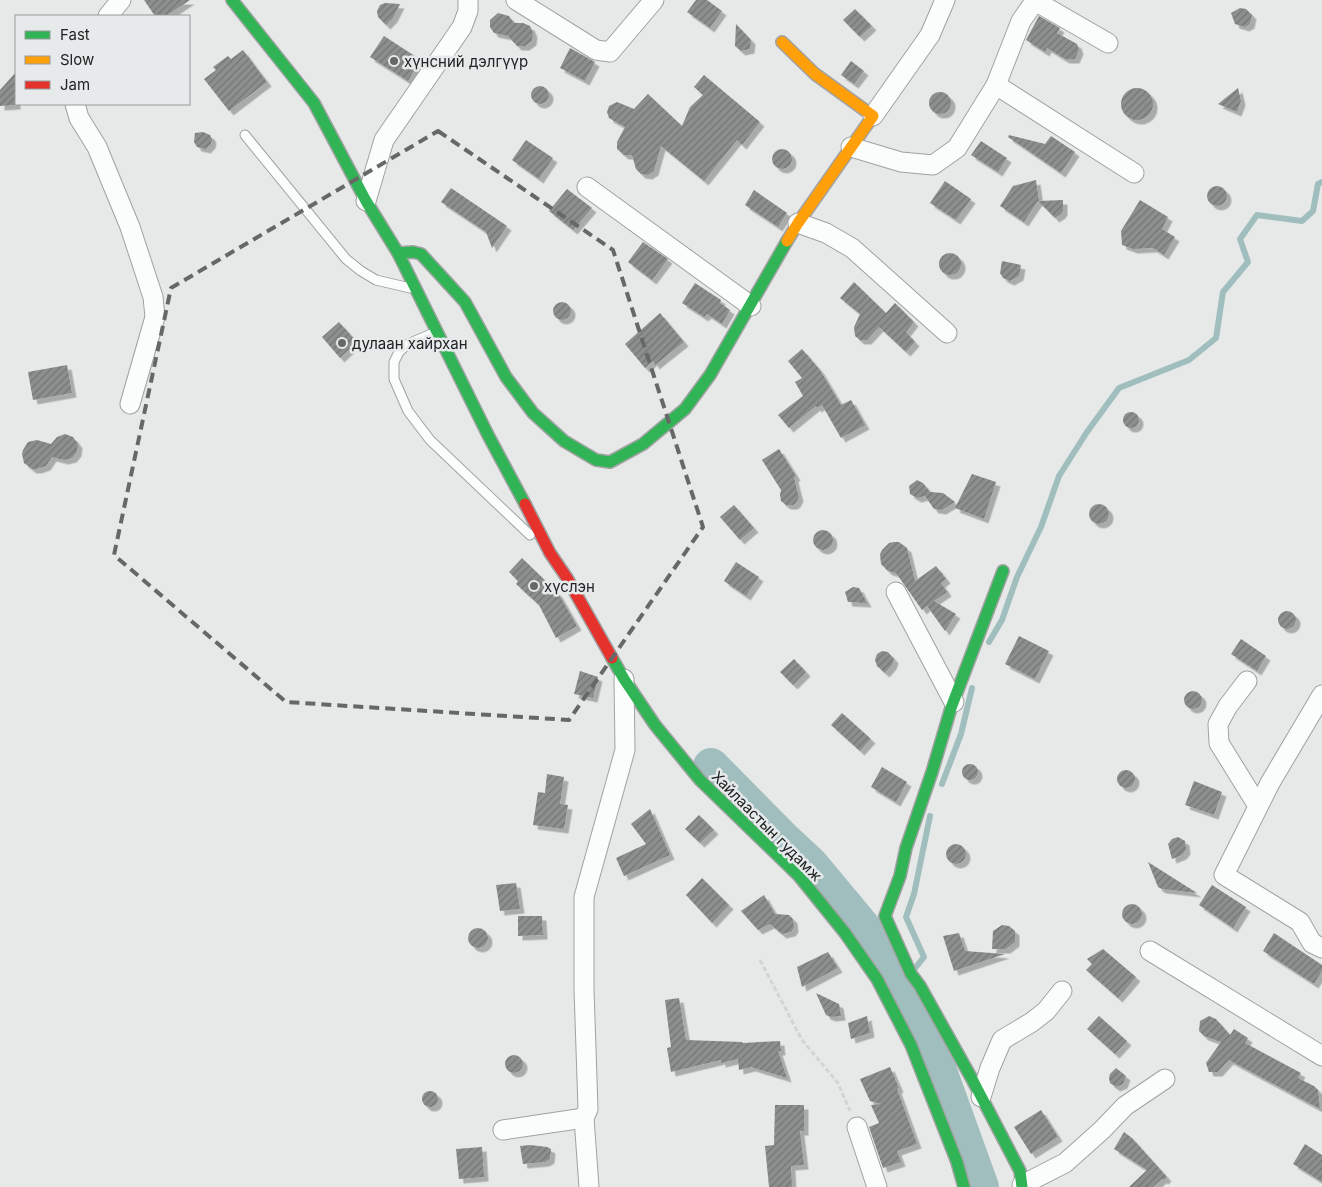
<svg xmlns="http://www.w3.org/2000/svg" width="1322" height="1187" font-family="Inter,sans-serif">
<defs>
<pattern id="building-hatch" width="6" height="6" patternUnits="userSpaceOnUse" patternTransform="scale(1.25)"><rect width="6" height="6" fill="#8d8f8f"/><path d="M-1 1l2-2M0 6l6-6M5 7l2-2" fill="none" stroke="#737474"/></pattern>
<filter id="shadow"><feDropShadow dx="4.5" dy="4.5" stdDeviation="0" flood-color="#0004"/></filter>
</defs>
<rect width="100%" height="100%" fill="#e7e9e9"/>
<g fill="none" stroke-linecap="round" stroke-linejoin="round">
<!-- stream -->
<g stroke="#a1bebe" stroke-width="6">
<path d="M989 642 1002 620 1017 577 1041 527 1059 476 1087 432 1119 388 1189 360 1216 338 1223 292 1248 262 1240 239 1257 215 1302 221 1313 211 1318 184 1322 182"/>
<path d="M942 784 961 734 972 688"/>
<path d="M916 967 924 957 906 917 914 894 930 816"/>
</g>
<!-- river -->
<path stroke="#a1bebe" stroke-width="36" d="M711 766 782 838 811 865 881 949 909 995 925 1032 981 1187"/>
</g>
<!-- building -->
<g fill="url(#building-hatch)" filter="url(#shadow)">
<path d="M144 0H190L166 16H155Z"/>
<path d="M696 0H707L722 11 710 28 687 12Z"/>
<path d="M385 3 400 4 393 18 386 25 378 17 377 11 380 5Z"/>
<path d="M1240 8 1246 9 1252 15 1250 24 1245 27 1235 24 1231 13Z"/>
<path d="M855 9 872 26 860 37 843 20Z"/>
<path d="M498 13 509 16 514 23H523L530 26 533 33 532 41 525 46H517L508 36 494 33 490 27V20Z"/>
<path d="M1039 16 1060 28 1057 33 1077 44 1079 50 1075 59H1065L1047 48 1045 52 1026 40Z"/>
<path d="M736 24 751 40 750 49 741 51 735 46Z"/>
<path d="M384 36 421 60 408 81 370 57Z"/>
<path d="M570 48 595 62 585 81 560 68Z"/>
<path d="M243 50 267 82 229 111 204 79 216 70 213 67 228 56 231 59Z"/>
<path d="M851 61 864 71 854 84 841 75Z"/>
<path d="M16 72V105L0 106V90Z"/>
<path d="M704 75 760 122 742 145 737 140 704 181 661 146 654 171 648 175 641 174 636 169 632 155H624L617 149V142L625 127 609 118 607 112 609 106 617 102 634 109 648 94 682 126 690 107 703 95 694 87Z"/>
<circle cx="540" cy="95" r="9"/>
<circle cx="1137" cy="104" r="16"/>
<path d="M1238 88 1241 101 1237 112 1218 104Z"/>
<circle cx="940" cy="103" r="11"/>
<path d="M203 132 210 135 212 139 211 144 206 149 197 147 194 142 195 133Z"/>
<path d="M1009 135 1045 144 1051 136 1075 152 1061 173 1008 137Z"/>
<path d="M526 140 553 158 539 179 512 160Z"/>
<path d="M981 141 1007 158 998 172 971 155Z"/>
<circle cx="782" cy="159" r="10"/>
<path d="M1036 180 1039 201 1063 200V211L1061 214 1055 218 1038 201 1024 222 1000 206 1013 186Z"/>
<path d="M945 181 971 199 956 220 930 203Z"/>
<circle cx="1217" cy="196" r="10"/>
<path d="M451 188 507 226 492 248 486 232 441 202Z"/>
<path d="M567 189 592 208 573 230 549 211Z"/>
<path d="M754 190 787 213 778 227 745 205Z"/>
<path d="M1140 200 1168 217 1162 229 1175 237 1164 255 1153 248 1133 249 1122 245 1121 231Z"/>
<path d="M643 242 668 259 652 280 628 262Z"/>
<circle cx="950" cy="264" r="11"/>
<path d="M1002 261 1021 265 1019 276 1010 281 1003 278 1000 273Z"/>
<path d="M854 282 886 313 895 303 914 322 906 332 915 342 906 352 879 327 867 340H860L855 336 854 327 860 314 840 298Z"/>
<path d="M695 283 721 300 720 303 730 310 722 324 707 314 704 317 682 303Z"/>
<circle cx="562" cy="311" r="9"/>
<path d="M660 313 684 342 655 365 653 361 645 368 625 344Z"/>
<path d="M339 322 357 342 340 358 322 337Z"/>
<path d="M802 349 820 370 841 405 851 400 865 425 841 438 822 405 817 408 816 406 789 428 778 415 803 396 795 382 802 378 788 361Z"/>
<path d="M67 365 72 393 33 400 28 372Z"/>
<circle cx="1131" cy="420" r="8"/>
<path d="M65 434 73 437 78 444 77 452 72 458 64 460 52 457 46 466 37 469H32L24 463 22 454 23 450 28 442 37 440 51 444 57 437Z"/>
<path d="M779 449 796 476 794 478 799 497 796 503 793 505H786L781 501 780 495 781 490 762 460Z"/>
<path d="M972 474 996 482 984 519 955 508Z"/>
<path d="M917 480 923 483 930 492 943 493 955 502 942 510 934 509 925 496 917 498 910 494 909 486Z"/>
<circle cx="1099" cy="514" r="10"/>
<path d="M734 505 754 528 740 540 720 517Z"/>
<circle cx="823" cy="540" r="10"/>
<path d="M894 542H899L907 548 915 581 936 566 946 579 941 583 947 592 934 601 956 614 945 631 927 606 922 610 896 573 888 571 881 564 880 554 882 550 889 543Z"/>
<path d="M522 558 558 593 577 626 556 638 539 605 516 584 518 581 509 572Z"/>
<path d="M736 562 759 577 746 596 724 581Z"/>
<path d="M853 587 859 588 867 603 848 602 845 592Z"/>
<circle cx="1287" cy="620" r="9"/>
<path d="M1019 636 1049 651 1035 679 1005 664Z"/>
<path d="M1241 639 1266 656 1257 671 1231 654Z"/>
<path d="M882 651 888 652 894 659 892 665 885 673 877 666 875 660 877 654Z"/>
<path d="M794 659 806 672 793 685 780 672Z"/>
<path d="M580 671 598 677 593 698 574 694Z"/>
<circle cx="1193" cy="700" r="9"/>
<path d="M842 713 871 739 860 751 831 725Z"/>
<circle cx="970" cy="772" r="8"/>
<path d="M882 767 907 782 896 802 871 787Z"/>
<circle cx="1126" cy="779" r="9"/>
<path d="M547 774 564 777 560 804 568 805 564 829 533 825 538 792 545 793Z"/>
<path d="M1194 781 1222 792 1214 815 1185 805Z"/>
<path d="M650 809 670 855 624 876 616 858 646 844 631 824Z"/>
<path d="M699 815 714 830 700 843 685 829Z"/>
<path d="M1178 837 1185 841 1186 850 1182 855 1172 859 1168 844 1172 839Z"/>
<circle cx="956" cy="854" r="10"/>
<path d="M1148 862 1197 893 1162 889 1158 887Z"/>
<path d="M702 878 729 905 712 923 686 895Z"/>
<path d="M516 883 520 909 500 911 496 885Z"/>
<path d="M1212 885 1246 907 1233 928 1199 905Z"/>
<path d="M764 895 775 914 789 915 793 919 794 928 791 932 782 934 770 924 758 930 741 911Z"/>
<circle cx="1132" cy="914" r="10"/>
<path d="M518 916H542L543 935 518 936Z"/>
<path d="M1002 925 1009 926 1015 931V942L1006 949H992L993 931Z"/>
<circle cx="478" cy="938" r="10"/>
<path d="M959 933 965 951 1005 954 954 971 943 936Z"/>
<path d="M1274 933 1322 965V971L1314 984 1263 951Z"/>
<path d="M1103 949 1136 977 1118 998 1086 970 1092 964 1087 959Z"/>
<path d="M828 952 838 968 802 987 797 967Z"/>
<path d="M816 993 839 1004 841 1016 831 1017 826 1015Z"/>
<path d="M679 998 686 1040 742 1042 743 1043 780 1041 781 1051H778L787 1078 751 1067 739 1070 738 1059 721 1063V1060L671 1072 667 1048 671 1047 665 1000Z"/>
<path d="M867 1016 870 1033 851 1039 848 1023Z"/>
<path d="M1099 1016 1127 1041 1115 1054 1087 1029Z"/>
<path d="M1209 1016 1216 1019 1230 1035 1234 1029 1248 1038 1245 1043 1301 1073 1298 1078 1314 1086 1318 1090 1320 1109 1229 1060 1218 1072H1209L1206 1063 1221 1042 1204 1036 1199 1031 1200 1021Z"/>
<circle cx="514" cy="1064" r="9"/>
<path d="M890 1067 899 1088 897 1089 917 1144 897 1151 901 1162 883 1168 869 1127 879 1123 871 1105 881 1104 870 1101 860 1079Z"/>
<path d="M1116 1068 1126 1076 1123 1084 1116 1087 1110 1083 1109 1078 1110 1074Z"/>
<circle cx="430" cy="1099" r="8"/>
<path d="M775 1105H804V1131H800L804 1165 791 1166 792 1187H769L765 1146 774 1145Z"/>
<path d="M1041 1110 1058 1137 1031 1154 1014 1127Z"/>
<path d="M1124 1132 1132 1138 1167 1177 1164 1180 1162 1179 1153 1187H1129L1147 1170 1114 1149Z"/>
<path d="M1305 1144 1322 1155V1182L1293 1164Z"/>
<path d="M530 1145 547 1147 551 1149 550 1159 545 1162 523 1164 520 1146Z"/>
<path d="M482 1147 484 1177 459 1179 456 1149Z"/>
</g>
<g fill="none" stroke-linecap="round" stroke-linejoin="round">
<defs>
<g id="lane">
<path d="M245 135 346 259 361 271 376 280 410 288"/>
<path d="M436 332 408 344 399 352 394 362V379L408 411 430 440 530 535"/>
</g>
<g id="street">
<path d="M516 0 596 50 610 52 654 0"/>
<path d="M108 16 121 0"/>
<path d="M996 85 1134 173"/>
<path d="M75 104 79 118 97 147 130 227 153 297 155 317 130 404"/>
<path d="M873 116 930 35 945 0"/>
<path d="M851 147 901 162 933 165 957 148 996 85 1021 21 1035 1 1108 43"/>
<path d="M587 187 751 306"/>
<path d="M366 201 384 140 462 27 468 11V0"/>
<path d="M798 223 826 233 852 248 947 333"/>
<path d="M896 592 954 702"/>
<path d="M1247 681 1228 706 1218 724 1219 743 1258 806"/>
<path d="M1322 695 1270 783 1224 875 1300 922 1312 943 1322 948"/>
<path d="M1150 951 1322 1056"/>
<path d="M981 1097 990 1068 1002 1040 1032 1022 1046 1011 1062 991"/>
<path d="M857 1127 877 1187"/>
<path d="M503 1130 584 1118"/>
<path d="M1022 1185 1065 1163 1102 1130 1125 1106 1165 1079"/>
<path d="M589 1187 584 1118 588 1109 584 989V897L625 750 624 679"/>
</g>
<g id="fast">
<path d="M232 0 314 103 366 201 398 253 488 435 525 504"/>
<path d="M398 253 413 252 421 254 465 302 506 377 533 413 564 441 596 460 610 462 643 444 685 409 710 375 787 241"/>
<path d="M1003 571 951 708 932 772 906 848 900 876 885 916 911 974 920 986 972 1079 1020 1171 1022 1187"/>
<path d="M612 658 624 679 655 725 700 780 799 876 845 933 877 979 911 1045 957 1162 964 1187"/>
</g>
<path id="slow" d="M782 42 815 74 873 116 798 223 787 241"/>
<path id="jam" d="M525 504 550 553 567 578 612 658"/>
</defs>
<!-- lane casing -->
<use href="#lane" stroke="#a0a2a2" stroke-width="11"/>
<!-- street casing -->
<use href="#street" stroke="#a0a2a2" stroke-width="21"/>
<!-- fast casing -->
<use href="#fast" stroke="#a0a2a2" stroke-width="14"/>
<!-- slow casing -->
<use href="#slow" stroke="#a0a2a2" stroke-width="14"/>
<!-- jam casing -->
<use href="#jam" stroke="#a0a2a2" stroke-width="14"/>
<!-- path -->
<path stroke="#d3d4d4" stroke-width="3" stroke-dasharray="5 2.5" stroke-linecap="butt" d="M760 960 802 1040 838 1083 850 1111"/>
<!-- lane -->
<use href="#lane" stroke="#fbfcfc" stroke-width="9"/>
<!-- street -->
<use href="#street" stroke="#fbfcfc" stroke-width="19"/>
<!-- fast -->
<use href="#fast" stroke="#30b455" stroke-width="11"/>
<!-- slow -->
<use href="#slow" stroke="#ff9f0a" stroke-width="11"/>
<!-- jam -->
<use href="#jam" stroke="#e5322d" stroke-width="11"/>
</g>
<!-- marked area -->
<path fill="none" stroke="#666868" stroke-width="4" stroke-dasharray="10 6" stroke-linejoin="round" d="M438 131 613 250 703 527 569 720 286 702 114 555 171 288Z"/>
<!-- markers -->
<g fill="#666868" stroke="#e6eaea" stroke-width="2">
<circle cx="394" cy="61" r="5"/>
<circle cx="342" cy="343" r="5"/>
<circle cx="534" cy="586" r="5"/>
</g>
<g text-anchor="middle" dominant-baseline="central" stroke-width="5" stroke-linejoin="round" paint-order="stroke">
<!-- poi labels -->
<g font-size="15" fill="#212323" stroke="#e6eaea" text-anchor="start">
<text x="404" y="61">хүнсний дэлгүүр</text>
<text x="352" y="343">дулаан хайрхан</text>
<text x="544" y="586">хүслэн</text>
</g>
<!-- street labels -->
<g font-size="15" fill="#212323" stroke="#e6eaea">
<text transform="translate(767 826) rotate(45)">Хайлаастын гудамж</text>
</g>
</g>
<!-- legend -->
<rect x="15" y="15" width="175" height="90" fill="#e6eaea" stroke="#979a9a"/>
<rect x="25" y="31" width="25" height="8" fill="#30b455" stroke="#979a9a"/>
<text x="60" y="40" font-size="15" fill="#212323">Fast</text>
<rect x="25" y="56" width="25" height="8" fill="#ff9f0a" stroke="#979a9a"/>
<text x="60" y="65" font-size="15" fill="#212323">Slow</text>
<rect x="25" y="81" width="25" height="8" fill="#e5322d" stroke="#979a9a"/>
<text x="60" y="90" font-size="15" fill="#212323">Jam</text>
</svg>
